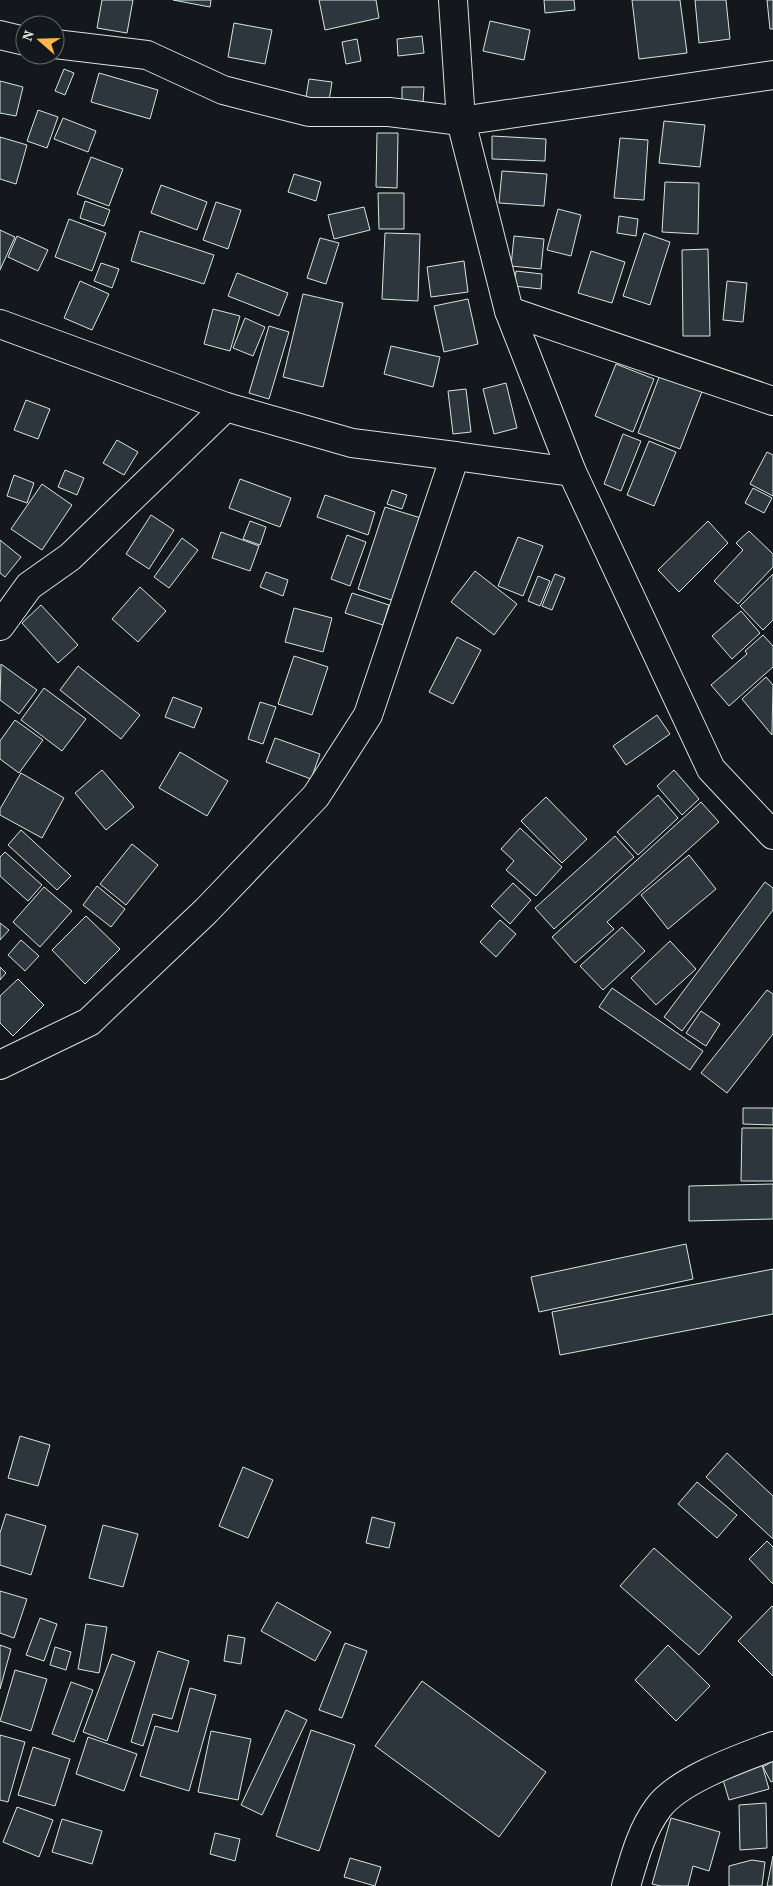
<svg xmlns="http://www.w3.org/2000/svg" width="773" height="1886" font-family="'Source Serif 4',serif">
<rect width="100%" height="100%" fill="#14181c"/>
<!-- building -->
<g fill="#2c363c" stroke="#d8e6dc">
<path d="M102 0H133L127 33 97 28Z"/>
<path d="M173 0H211L210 7Z"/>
<path d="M319 0H376L379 18 325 30Z"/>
<path d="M544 0H574L575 10 545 13Z"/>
<path d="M632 0H680L687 53 639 59Z"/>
<path d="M695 0H726L730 39 699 43Z"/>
<path d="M767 0H773V29H770Z"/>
<path d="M490 21 530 30 524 60 483 51Z"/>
<path d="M234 23 272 30 265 64 228 57Z"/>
<path d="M422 36 424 53 398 56 397 39Z"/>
<path d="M357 39 361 61 346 64 342 42Z"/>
<path d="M64 69 74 73 65 95 55 91Z"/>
<path d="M99 73 158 90 150 119 91 102Z"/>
<path d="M309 79 332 82 329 101 306 97Z"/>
<path d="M0 81 23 87 16 116 0 113Z"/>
<path d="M402 87H424L423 103H402Z"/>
<path d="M38 110 58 117 47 148 27 141Z"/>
<path d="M63 118 96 131 88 152 54 139Z"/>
<path d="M664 121 705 125 700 167 659 163Z"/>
<path d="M377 133H398L397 188 376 187Z"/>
<path d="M492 136 546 139 545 161 492 159Z"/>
<path d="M0 137 27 145 16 184 0 179Z"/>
<path d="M620 138 648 140 644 200 614 198Z"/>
<path d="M91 157 123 169 109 206 77 194Z"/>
<path d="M502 171 547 174 544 206 499 203Z"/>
<path d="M294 174 321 182 316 201 288 192Z"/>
<path d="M665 182 699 183 698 234 662 232Z"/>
<path d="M161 185 207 202 197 230 151 213Z"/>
<path d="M378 193H404V229H379Z"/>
<path d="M85 201 110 210 104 226 80 218Z"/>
<path d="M216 202 241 210 228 249 203 240Z"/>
<path d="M364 207 370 230 334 239 328 215Z"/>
<path d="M558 209 581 215 571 256 547 250Z"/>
<path d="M619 216 638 219 636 236 617 233Z"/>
<path d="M69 219 106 233 92 271 55 257Z"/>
<path d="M0 230 15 237 0 270Z"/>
<path d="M140 231 214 255 204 284 131 261Z"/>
<path d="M385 233 420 234 418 301 382 299Z"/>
<path d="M644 233 670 242 650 305 623 296Z"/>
<path d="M17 236 48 250 38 271 8 257Z"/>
<path d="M514 236 544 239 541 269 511 266Z"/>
<path d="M320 238 339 243 326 284 307 278Z"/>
<path d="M708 249 710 336H683L682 250Z"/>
<path d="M591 251 625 262 612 303 578 293Z"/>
<path d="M464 261 468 292 431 297 427 267Z"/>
<path d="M101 263 119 269 112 288 94 281Z"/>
<path d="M516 271 542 274 541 289 514 286Z"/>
<path d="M237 273 288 293 279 316 228 296Z"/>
<path d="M80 281 109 294 92 330 64 318Z"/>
<path d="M727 281 747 283 743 322 723 320Z"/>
<path d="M303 294 343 303 323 387 283 377Z"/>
<path d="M468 299 478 344 444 352 434 306Z"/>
<path d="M213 309 240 316 230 351 204 344Z"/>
<path d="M245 318 265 327 253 356 233 348Z"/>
<path d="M269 326 289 332 269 399 249 393Z"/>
<path d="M391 346 440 357 433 387 384 374Z"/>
<path d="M616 364 654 379 633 432 595 416Z"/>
<path d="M661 372 703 389 680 449 638 433Z"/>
<path d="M506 383 517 428 494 434 483 389Z"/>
<path d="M466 389 471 432 453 434 448 391Z"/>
<path d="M26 400 50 409 38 439 14 430Z"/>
<path d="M623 434 641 441 621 491 604 484Z"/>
<path d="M117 440 138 452 124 475 103 463Z"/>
<path d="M649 441 676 452 654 506 627 495Z"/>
<path d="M767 452 773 455V496L750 484Z"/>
<path d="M65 470 84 478 77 495 58 487Z"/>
<path d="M14 475 34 483 27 503 7 496Z"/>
<path d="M240 479 291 498 280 527 229 508Z"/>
<path d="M42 484 72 505 42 550 11 529Z"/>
<path d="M753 488 772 498 764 513 745 503Z"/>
<path d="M392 490 407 495 402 509 387 504Z"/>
<path d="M325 495 375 512 368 535 317 517Z"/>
<path d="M385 507 421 518 394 601 358 589Z"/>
<path d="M151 515 174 530 149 569 126 554Z"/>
<path d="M250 521 266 527 260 545 243 539Z"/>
<path d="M708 521 728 543 679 592 658 570Z"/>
<path d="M749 531 773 554V567L738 604 714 581 743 550 736 543Z"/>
<path d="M221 532 259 546 250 571 212 558Z"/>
<path d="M347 535 366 542 350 586 331 579Z"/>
<path d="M518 537 543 546 523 596 498 586Z"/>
<path d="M182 538 198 550 169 588 154 577Z"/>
<path d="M0 540 21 557 5 577 0 573Z"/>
<path d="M475 571 517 604 494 635 451 602Z"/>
<path d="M266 572 288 580 283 596 260 587Z"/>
<path d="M555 574 565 578 552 610 542 606Z"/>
<path d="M773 574V620L763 630 740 606Z"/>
<path d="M538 576 550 581 540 606 528 601Z"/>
<path d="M140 587 166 611 138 642 112 619Z"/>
<path d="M352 593 389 605 383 625 345 613Z"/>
<path d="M41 605 78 645 58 663 22 623Z"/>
<path d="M294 608 332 618 323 652 285 642Z"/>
<path d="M741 611 760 633 732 659 712 636Z"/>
<path d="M763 635 773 646V667L729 706 711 685 747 654 745 651Z"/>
<path d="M457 637 481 650 453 704 429 692Z"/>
<path d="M294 656 328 667 312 715 278 704Z"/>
<path d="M1 664 37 690 19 714 0 700Z"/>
<path d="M78 666 140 715 121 739 60 690Z"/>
<path d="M766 677 773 685 772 735 742 699Z"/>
<path d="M44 688 86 719 62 751 21 720Z"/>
<path d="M173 697 202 708 194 728 165 717Z"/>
<path d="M260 702 276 707 263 744 248 739Z"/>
<path d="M657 715 670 734 626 765 613 746Z"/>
<path d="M15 720 43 740 19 773 0 759V741Z"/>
<path d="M275 738 320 754 311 779 266 762Z"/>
<path d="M180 752 228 781 207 816 159 788Z"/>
<path d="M102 770 134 807 106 830 75 793Z"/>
<path d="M674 770 699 799 682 815 657 786Z"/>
<path d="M21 773 64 798 42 838 0 815V809Z"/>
<path d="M658 795 678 818 638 855 617 832Z"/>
<path d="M546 797 587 839 562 863 521 821Z"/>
<path d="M701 802 719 822 607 922 614 929 575 963 552 937Z"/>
<path d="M520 828 562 867 536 896 506 870 514 861 501 849Z"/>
<path d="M21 830 71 876 57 890 8 845Z"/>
<path d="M615 836 634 857 554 929 535 908Z"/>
<path d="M132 844 158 865 126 905 100 884Z"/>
<path d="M5 852 42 885 28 901 0 876V857Z"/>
<path d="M689 855 716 889 668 929 641 895Z"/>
<path d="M765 882 773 888V910L682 1031 664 1017Z"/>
<path d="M513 883 531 900 510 924 491 906Z"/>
<path d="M97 886 125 909 111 927 83 905Z"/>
<path d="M44 887 72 911 40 947 13 922Z"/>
<path d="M86 916 120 949 85 984 52 950Z"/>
<path d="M500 920 516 934 496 957 480 942Z"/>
<path d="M0 923 9 930 0 940Z"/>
<path d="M622 927 645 951 603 990 580 966Z"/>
<path d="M21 940 39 956 25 971 8 955Z"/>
<path d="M670 941 696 969 656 1005 631 978Z"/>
<path d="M0 967 6 973 0 980Z"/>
<path d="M18 979 44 1005 13 1036 0 1023V996Z"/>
<path d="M612 988 703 1051 690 1070 599 1007Z"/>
<path d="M767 990 773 994V1034L727 1093 701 1073Z"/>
<path d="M701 1011 720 1024 706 1046 686 1033Z"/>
<path d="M743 1108H773V1125L743 1124Z"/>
<path d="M742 1128H773V1181H741Z"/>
<path d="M773 1184V1219L689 1221V1186Z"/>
<path d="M686 1244 693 1279 539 1312 531 1277Z"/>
<path d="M773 1269V1314L560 1355 552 1312Z"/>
<path d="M20 1436 50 1445 38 1486 8 1478Z"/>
<path d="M727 1453 773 1496V1539L706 1477Z"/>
<path d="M243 1467 273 1480 248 1538 219 1526Z"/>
<path d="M697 1482 737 1515 717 1538 678 1504Z"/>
<path d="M6 1514 46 1526 31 1575 0 1565V1533Z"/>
<path d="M372 1517 395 1523 389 1548 366 1543Z"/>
<path d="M103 1525 138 1534 123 1587 89 1578Z"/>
<path d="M767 1541 773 1547V1584L749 1559Z"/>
<path d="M654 1548 732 1617 699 1655 620 1586Z"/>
<path d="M0 1591 27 1599 14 1638 0 1633Z"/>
<path d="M277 1602 331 1632 315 1661 261 1631Z"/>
<path d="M772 1606 773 1607V1676L738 1641Z"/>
<path d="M40 1618 57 1624 44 1661 26 1655Z"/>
<path d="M86 1624 107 1627 99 1673 78 1669Z"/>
<path d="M228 1635 245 1638 241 1664 224 1661Z"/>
<path d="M345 1643 367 1651 342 1718 319 1710Z"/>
<path d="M0 1645 11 1649 0 1689Z"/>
<path d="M668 1645 710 1686 676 1721 635 1680Z"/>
<path d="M55 1647 71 1652 66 1670 50 1665Z"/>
<path d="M158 1651 189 1661 172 1719 153 1714 143 1746 131 1742Z"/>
<path d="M112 1654 135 1662 107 1741 83 1732Z"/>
<path d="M15 1670 47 1679 31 1731 0 1721Z"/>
<path d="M422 1681 546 1772 499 1837 375 1746Z"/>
<path d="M71 1682 93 1690 74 1742 52 1734Z"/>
<path d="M190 1688 216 1695 189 1791 140 1776 155 1726 178 1732Z"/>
<path d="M286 1710 307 1720 262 1815 241 1805Z"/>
<path d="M311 1730 355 1745 319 1851 276 1836Z"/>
<path d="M211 1731 251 1739 238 1800 198 1792Z"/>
<path d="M0 1735 25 1742 8 1802 0 1800Z"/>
<path d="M88 1737 137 1754 124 1791 76 1774Z"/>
<path d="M33 1747 70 1759 55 1806 18 1795Z"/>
<path d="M761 1761 769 1789 729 1800 721 1773Z"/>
<path d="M773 1761V1781L771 1782 763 1767Z"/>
<path d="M766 1803 767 1848 740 1850 739 1805Z"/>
<path d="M17 1807 53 1820 39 1857 3 1842Z"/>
<path d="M671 1818 720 1832 709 1871 693 1866 688 1886H661L652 1884Z"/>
<path d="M62 1819 102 1831 92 1864 52 1852Z"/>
<path d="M215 1833 240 1839 235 1861 210 1854Z"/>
<path d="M773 1856V1886H767Z"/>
<path d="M350 1858 381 1867 375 1886 344 1877Z"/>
<path d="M752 1860 765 1862 762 1886H729V1866Z"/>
</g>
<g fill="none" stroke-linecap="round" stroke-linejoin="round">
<defs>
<g id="minor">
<path d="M453 0 461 121 509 311 572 472 711 769 773 835"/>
<path d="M0 35 25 41"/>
<path d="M55 44 147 55 223 90 309 112H389L461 121 773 75"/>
<path d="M509 311 773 401"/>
<path d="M0 324 226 407 352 443 455 456"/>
<path d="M0 626 29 586 70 557 226 407"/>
<path d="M0 1065 89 1022 206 911 316 796 368 715 455 456 572 472"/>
<path d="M626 1886C634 1859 641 1831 658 1808 678 1780 741 1758 773 1746"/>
</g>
</defs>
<!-- minor casing -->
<use href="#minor" stroke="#d8e6dc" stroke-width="30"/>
<!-- minor -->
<use href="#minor" stroke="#14181c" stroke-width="28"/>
</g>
<!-- north arrow -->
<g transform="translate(40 40) rotate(290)"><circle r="24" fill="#14181c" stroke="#626a69"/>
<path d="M0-4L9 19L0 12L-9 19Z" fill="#ffb74d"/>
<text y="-8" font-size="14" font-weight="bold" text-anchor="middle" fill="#d8e6dc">N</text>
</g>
</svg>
